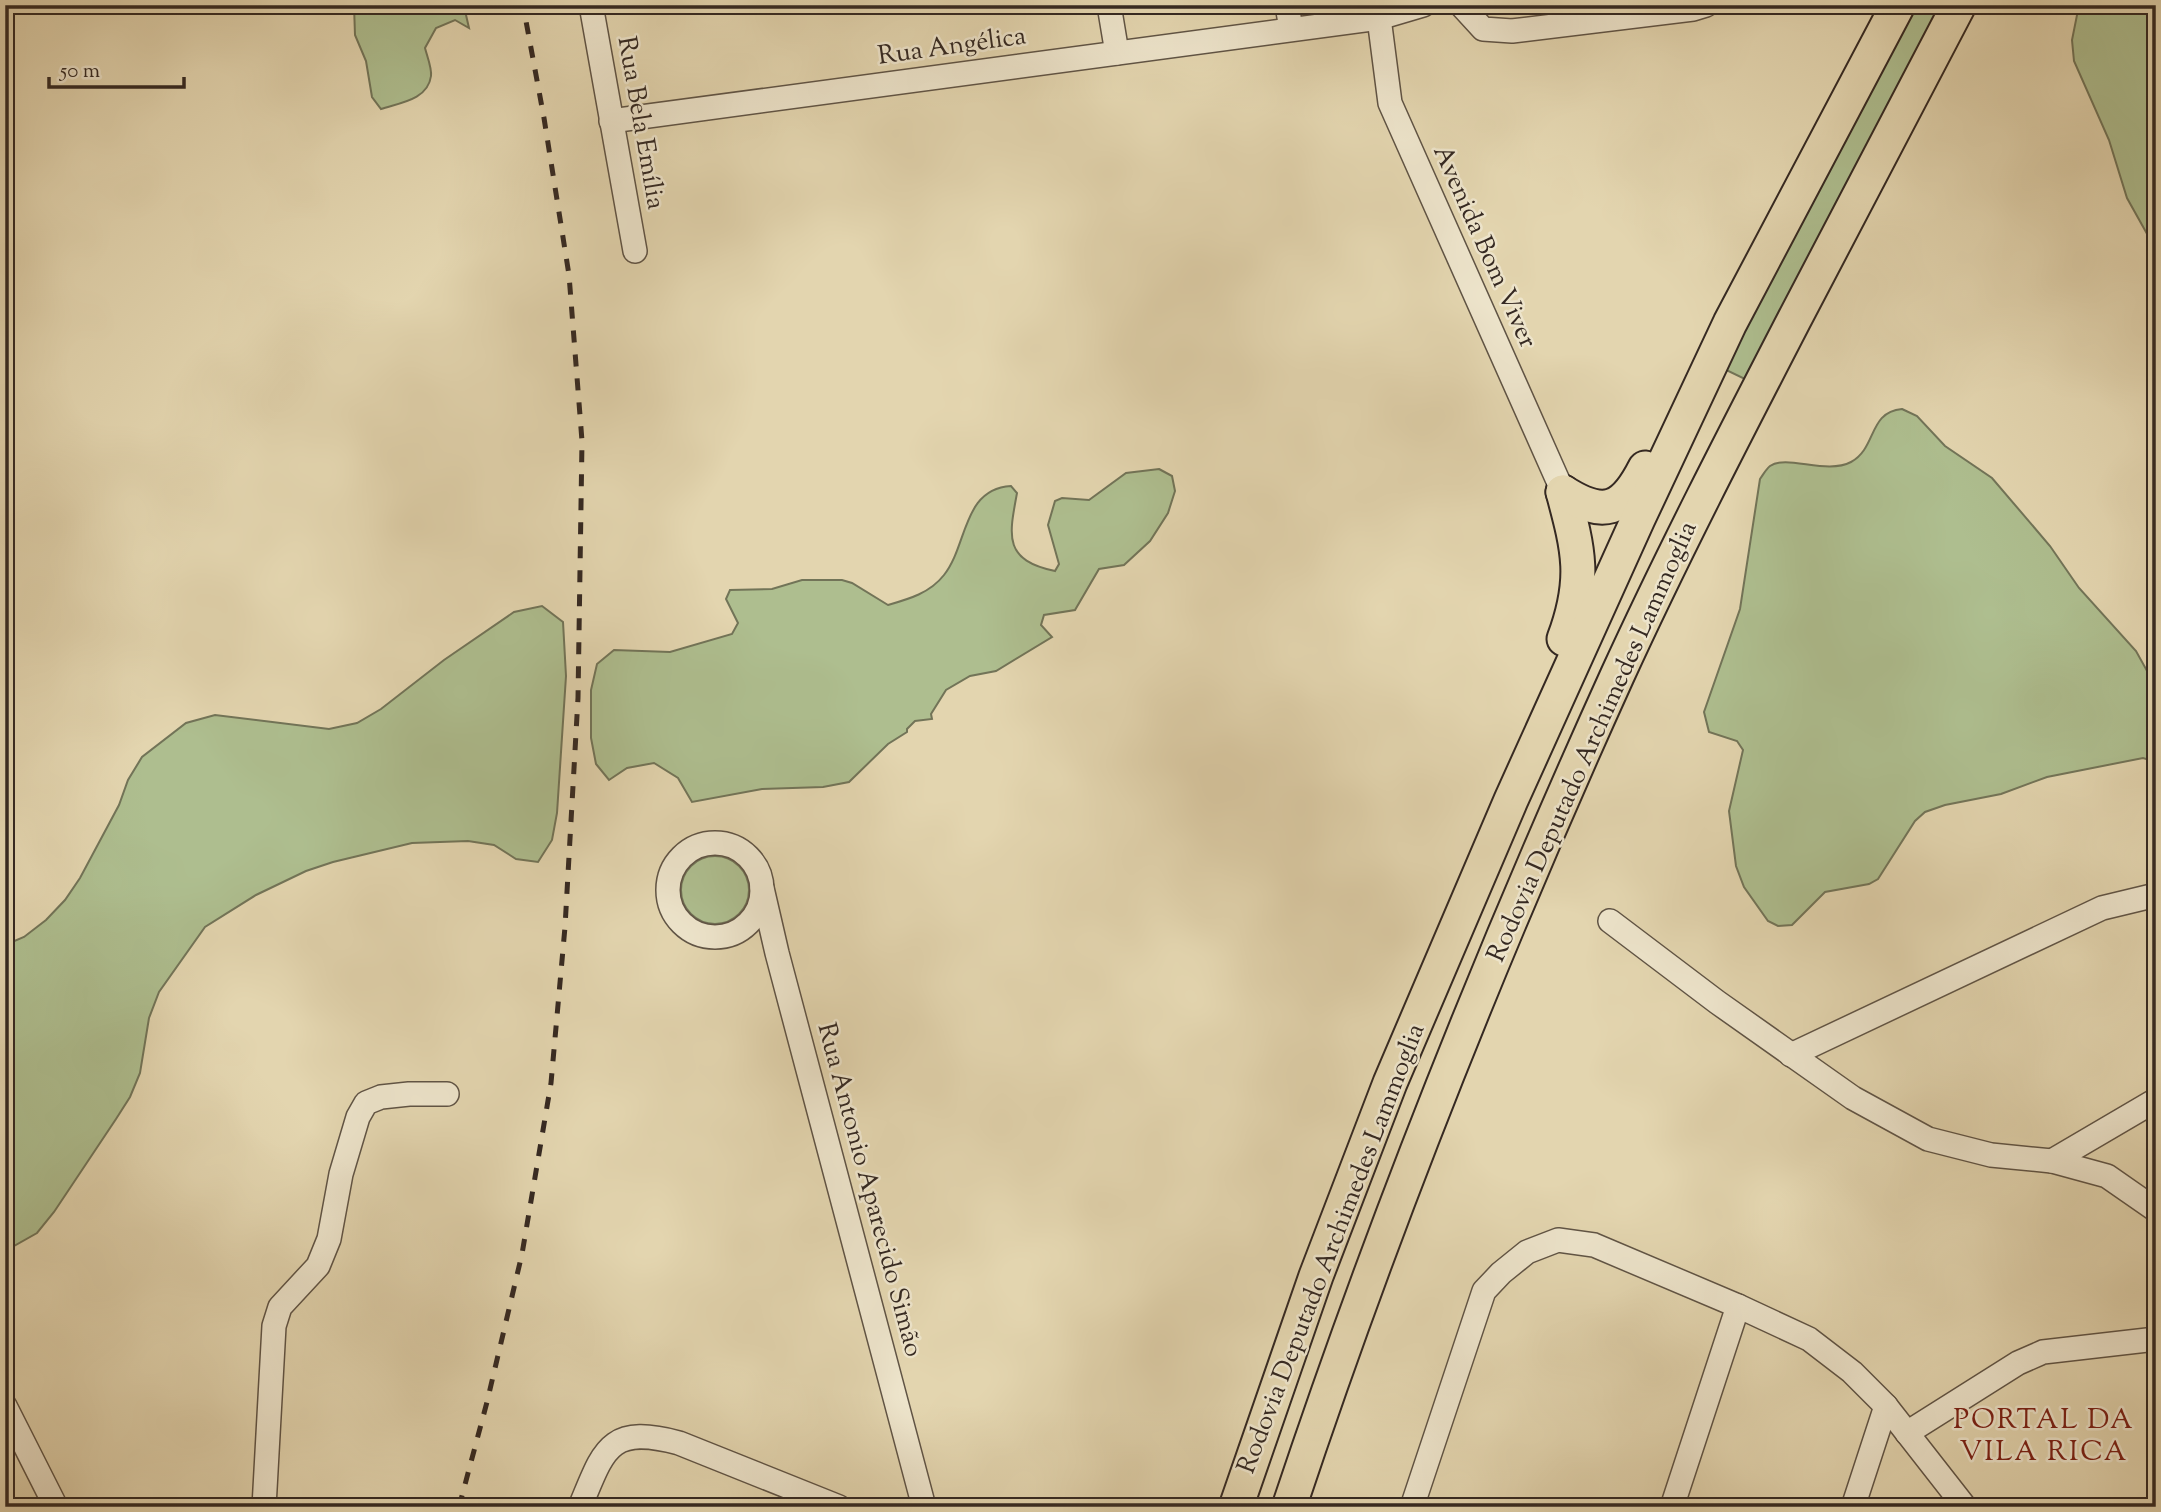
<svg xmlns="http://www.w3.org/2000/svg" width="2161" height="1512" font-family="'Sorts Mill Goudy',serif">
<rect width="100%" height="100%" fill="#e3d5af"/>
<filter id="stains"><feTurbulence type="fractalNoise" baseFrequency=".00286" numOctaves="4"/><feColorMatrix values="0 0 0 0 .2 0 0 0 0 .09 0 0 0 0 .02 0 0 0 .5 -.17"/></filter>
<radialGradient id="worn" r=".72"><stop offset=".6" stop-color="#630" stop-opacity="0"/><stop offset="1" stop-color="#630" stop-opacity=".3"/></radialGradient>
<!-- green -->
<g fill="#aebe8f" stroke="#727458" stroke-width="2">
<path d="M354 5H459L466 15 469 28 455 20 436 28 425 48C427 56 432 68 431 76 428 100 399 103 381 109L372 97 366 61 355 35Z"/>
<path d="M1909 5H1948L1751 382 1720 367Z"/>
<path d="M2083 5H2156V250L2127 198 2109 140 2074 61 2072 40 2077 15Z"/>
<path d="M1902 409 1917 416 1945 446 1992 478 2050 546 2079 588 2136 651 2156 687V762L2143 758 2047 777 2001 794 1945 805 1925 812 1915 821 1878 879 1869 884 1825 892 1792 925 1778 926 1768 921 1744 887 1736 866 1729 811 1743 750 1737 741 1709 732 1704 712 1740 609 1760 479C1763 475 1766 469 1770 466 1787 454 1826 475 1851 462 1877 448 1868 412 1902 409Z"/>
<path d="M1159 469 1172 476 1175 491 1168 513 1150 541 1124 565 1099 569 1075 610 1044 615 1041 625 1052 637 996 671 970 676 946 690 931 714 932 719 915 721 907 729V732L888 744 849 782 823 787 762 789 692 802 678 778 654 763 627 768 609 780 596 764 591 738V690L597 664 614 650 670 652 732 634 738 623 726 599 730 590 772 589 802 580H842L852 583 888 605C909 599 930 593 944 575 968 545 962 489 1011 486L1017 493C1009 536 1003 560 1055 571L1059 564 1048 525 1055 501 1062 498 1089 500 1126 473Z"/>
<path d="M542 606 563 622 566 676 557 813 552 840 538 862 516 859 494 845 468 841 412 843 333 862 306 871 256 895 205 927 159 992 149 1018 140 1073 130 1097 116 1119 54 1212 37 1233 5 1251V945L24 937 46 920 65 900 80 878 119 805 128 780 142 757 186 723 215 715 329 729 357 723 381 709 444 660 514 612Z"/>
<circle cx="715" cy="890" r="34"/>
</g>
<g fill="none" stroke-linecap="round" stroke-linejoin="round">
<defs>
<g id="minor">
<path d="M591 5 635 251"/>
<path d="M1109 5 1117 53"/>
<path d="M1287 5 1291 29"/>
<path d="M1461 5 1483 29 1512 31 1693 9 1706 5"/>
<path d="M1379 18 1390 103 1563 492"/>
<path d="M611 121 1379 18 1423 5"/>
<circle cx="715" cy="890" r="47"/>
<path d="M762 888 777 953 924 1507"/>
<path d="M1610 921 1717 1002 1853 1098 1928 1139 1991 1155 2052 1161 2107 1176 2156 1210"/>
<path d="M1791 1055 2102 908 2156 895"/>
<path d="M2052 1161 2156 1100"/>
<path d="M5 1406 56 1507"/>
<path d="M1907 1433 2018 1363 2043 1352 2156 1339"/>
<path d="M264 1507 274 1326 280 1307 318 1266 329 1239 341 1174 358 1117 366 1103 381 1097 409 1094H447"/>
<path d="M580 1507C604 1450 608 1424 679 1443L839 1507"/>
<path d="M1412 1507 1484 1291 1501 1273 1527 1252 1558 1240 1594 1245 1738 1306 1809 1339 1852 1372 1886 1406 1965 1507"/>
<path d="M1672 1507 1738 1306"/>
<path d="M1853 1507 1886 1406"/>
</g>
<g id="highway">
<path d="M1563 492C1579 551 1586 580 1564 639"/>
<path d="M1563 492C1604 518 1623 511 1645 468"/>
<path d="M1236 1507 1316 1276 1390 1083 1511 800 1638 519 1730 323 1898 5"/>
<path d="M1289 1507C1383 1225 1494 947 1617 676 1672 556 1733 438 1794 320 1848 215 1903 110 1959 5"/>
</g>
</defs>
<!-- minor casing -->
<use href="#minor" stroke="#605445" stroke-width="26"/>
<!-- highway casing -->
<use href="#highway" stroke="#352922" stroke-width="37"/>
<!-- minor -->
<use href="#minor" stroke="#ede4cb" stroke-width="23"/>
<!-- highway -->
<use href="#highway" stroke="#e3d5af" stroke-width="33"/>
<!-- rail -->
<path stroke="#352922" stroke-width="5" stroke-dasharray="12 12" stroke-linecap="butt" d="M459 1507 487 1402 522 1254 551 1083 565 927 578 698 582 441 569 275 544 118 523 5"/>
</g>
<g text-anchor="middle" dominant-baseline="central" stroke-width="5" stroke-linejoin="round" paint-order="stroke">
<!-- street labels -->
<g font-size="26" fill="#352922" stroke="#ede4cb">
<text transform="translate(952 47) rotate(-8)">Rua Angélica</text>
<text transform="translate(640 123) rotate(80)">Rua Bela Emília</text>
<text transform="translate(1484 247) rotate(66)">Avenida Bom Viver</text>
<text transform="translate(1593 742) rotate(-66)">Rodovia Deputado Archimedes Lammoglia</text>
<text transform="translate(869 1190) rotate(75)">Rua Antonio Aparecido Simão</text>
<text transform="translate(1332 1249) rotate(-69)">Rodovia Deputado Archimedes Lammoglia</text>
</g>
<!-- neighbourhood labels -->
<g font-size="28" letter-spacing="2" fill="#7a1f14" stroke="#ede4cb">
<text x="2044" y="1421">PORTAL DA<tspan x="2044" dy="32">VILA RICA</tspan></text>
</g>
</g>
<!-- margin -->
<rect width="2161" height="1512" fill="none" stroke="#e3d5af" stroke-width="28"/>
<rect x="7" y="7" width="2147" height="1498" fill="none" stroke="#352922" stroke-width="3.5"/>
<rect x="14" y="14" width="2133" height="1484" fill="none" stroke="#352922" stroke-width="2"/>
<!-- scale -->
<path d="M49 77v10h135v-10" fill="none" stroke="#352922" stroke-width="3.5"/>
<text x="60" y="77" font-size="21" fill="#352922" stroke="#ede4cb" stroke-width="5" paint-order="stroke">50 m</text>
<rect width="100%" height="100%" filter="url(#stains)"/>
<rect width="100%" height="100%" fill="url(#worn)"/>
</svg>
